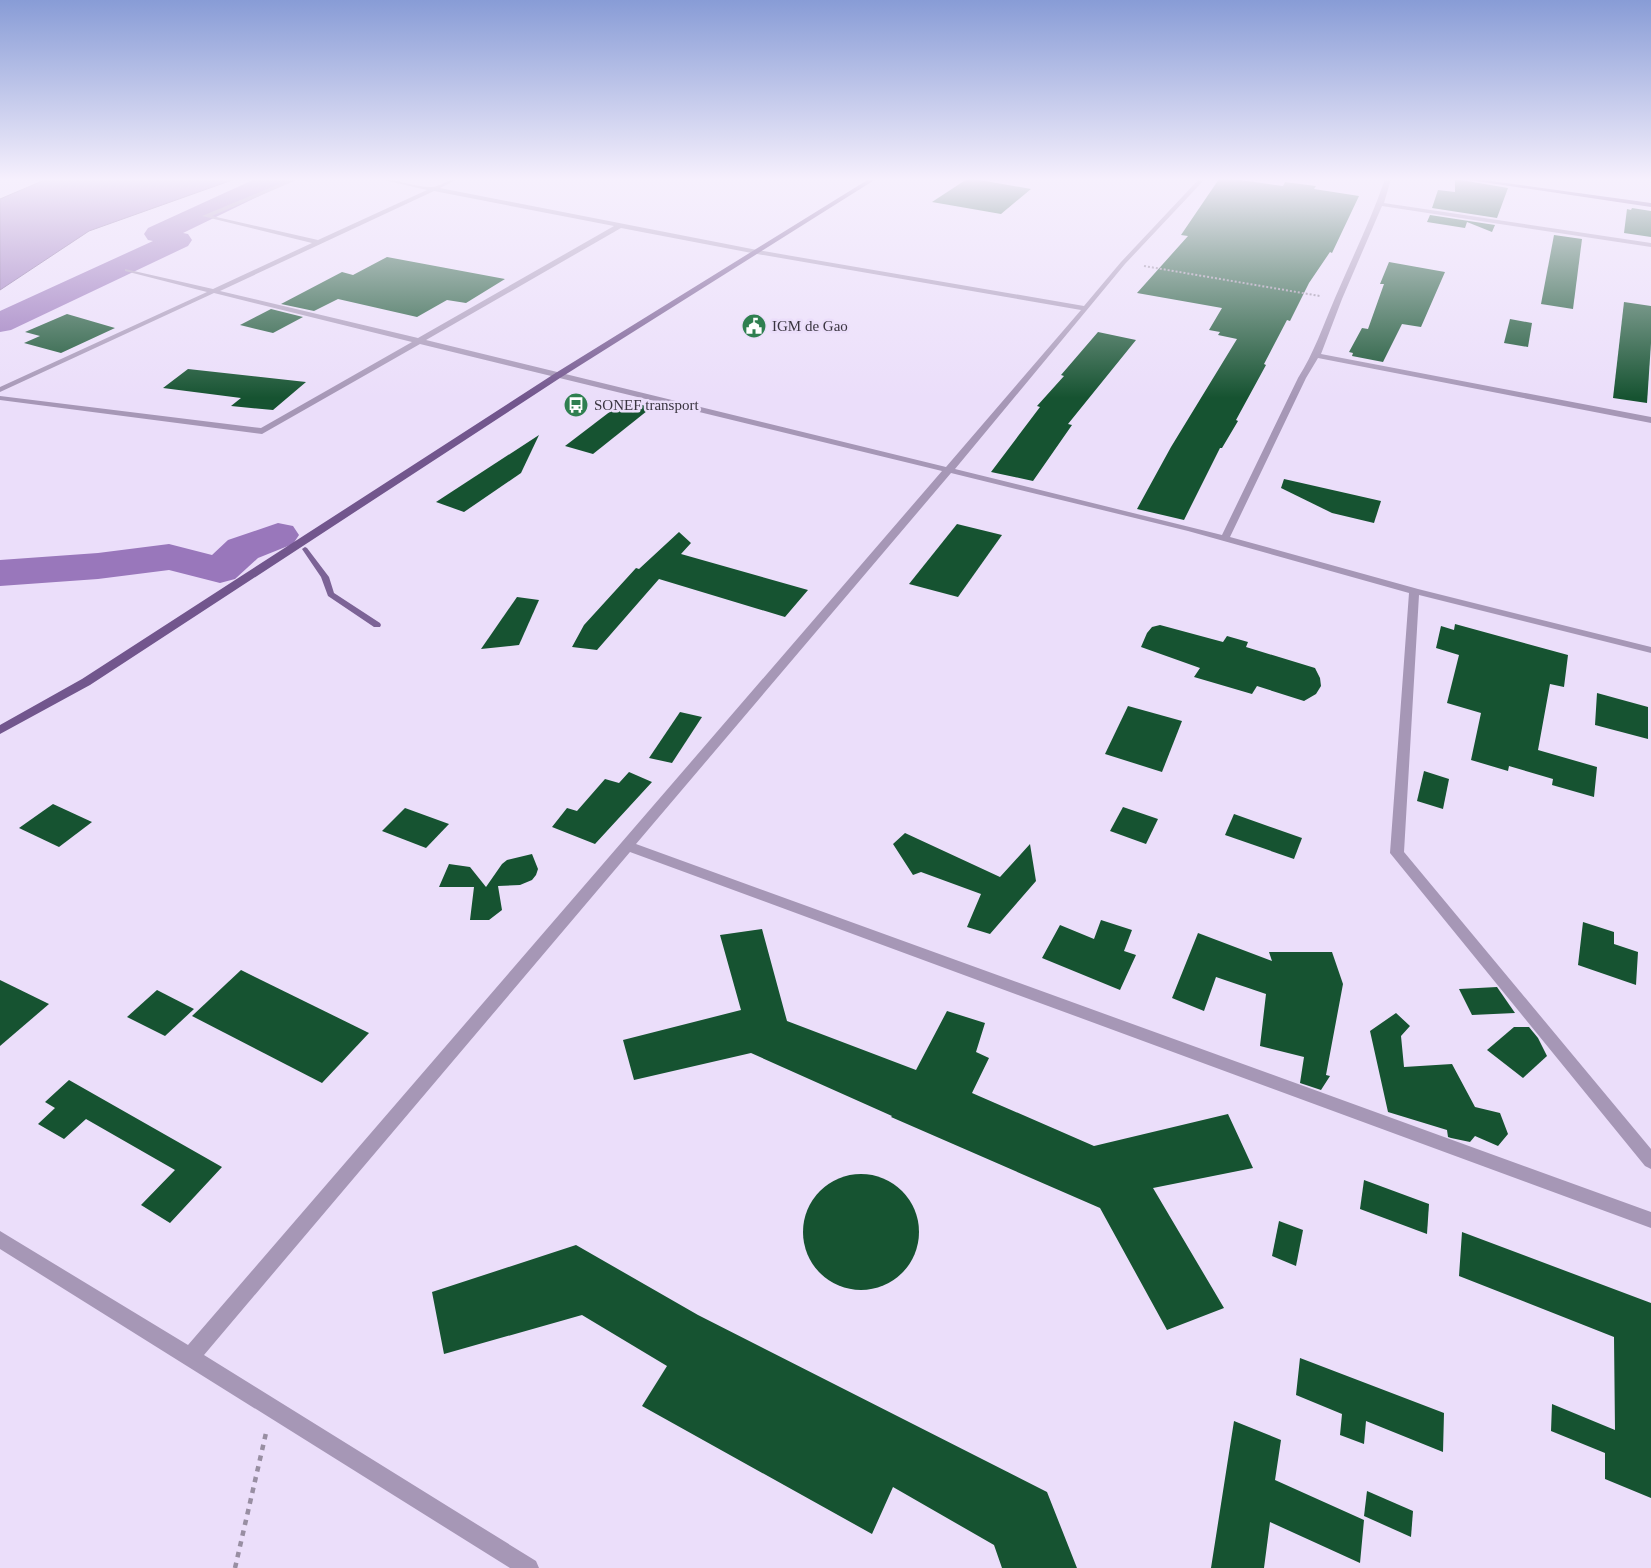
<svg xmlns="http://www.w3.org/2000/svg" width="1651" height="1568" font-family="Georgia,serif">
<rect width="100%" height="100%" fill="#ebdefa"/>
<!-- water -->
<path fill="#97b" stroke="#7c6396" d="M47 179H235L89 231 0 290V199Z"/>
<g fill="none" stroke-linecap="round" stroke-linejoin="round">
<!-- stream -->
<path fill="#7c6396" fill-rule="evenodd" d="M305 547 307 548 329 577 334 593 380 623 381 625 380 627H374L328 596 321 577 302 549Z"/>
<!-- river -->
<g fill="#97b" fill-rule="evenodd">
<path d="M255 179H288L284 184 183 233 188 234 192 240 188 246 11 330 0 332V311L153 241 148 240 144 234 148 228Z"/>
<path d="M278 523 293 526 299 535 293 544 258 558 235 579 220 583 169 570 98 579 0 586V560L98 553 169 544 212 555 228 540Z"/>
</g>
</g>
<!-- building -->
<g fill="#165331">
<path d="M967 179H974L1031 189 1001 214 932 202Z"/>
<path d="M1219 179H1233L1283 186 1285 182 1316 186 1314 189 1359 196 1332 253 1330 252 1309 283 1290 321 1287 320 1264 364 1266 365 1236 420 1238 421 1222 448H1220L1184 520 1137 509 1171 447 1237 339 1218 335 1220 332 1209 330 1222 308 1137 293 1188 236 1181 235Z"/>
<path d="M1455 179 1508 188 1497 218 1432 208 1438 190 1455 192Z"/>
<path d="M1632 208 1651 211V237L1624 233 1627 209 1631 210Z"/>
<path d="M1430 215 1495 225 1492 232 1467 222 1465 228 1427 222Z"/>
<path d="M1554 235 1582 239 1573 309 1541 304Z"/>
<path d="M387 257 505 279 466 303 447 300 417 317 338 299 314 311 281 304 342 272 353 275Z"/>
<path d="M1389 262 1445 272 1421 327 1402 324 1383 362 1352 356 1353 353 1349 352 1362 328 1368 329 1384 284H1380Z"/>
<path d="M1624 302 1651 306V343L1647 403 1613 398Z"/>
<path d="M271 309 303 317 273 333 240 325Z"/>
<path d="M67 314 115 328 61 353 24 343 40 336 25 332Z"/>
<path d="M1510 319 1532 323 1528 347 1504 343Z"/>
<path d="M1098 332 1136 340 1068 424 1072 425 1033 481 991 472 1040 407 1037 406 1064 376 1061 375Z"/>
<path d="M188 369 306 382 273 410 231 406 241 398 163 388Z"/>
<path d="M624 401 652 407 593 454 565 446Z"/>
<path d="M539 435 521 473 464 512 436 502Z"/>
<path d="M1284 479 1381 501 1374 523 1332 513 1281 488Z"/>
<path d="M957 524 1002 535 958 597 909 584Z"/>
<path d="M679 532 691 543 681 554 808 590 785 617 659 579 597 650 572 647 584 625 636 568 639 569Z"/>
<path d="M517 597 539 600 519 645 481 649Z"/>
<path d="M1455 624 1568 655 1564 687 1550 684 1538 750 1597 767 1594 797 1552 785 1553 779 1509 766 1508 771 1471 760 1481 713 1447 703 1459 655 1436 648 1441 626 1454 630Z"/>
<path d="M1160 625 1223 642 1227 636 1248 642 1246 647 1315 668 1320 678 1321 686 1316 694 1304 701 1257 686 1252 694 1194 677 1200 668 1141 647 1147 633 1152 627Z"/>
<path d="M1597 693 1648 707V739L1595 725Z"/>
<path d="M1128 706 1182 721 1162 772 1105 754Z"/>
<path d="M680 712 702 717 672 763 649 758Z"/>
<path d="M1424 771 1449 779 1443 809 1417 801Z"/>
<path d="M629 772 652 782 595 844 552 827 567 808 577 811 605 779 619 783Z"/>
<path d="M53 804 92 822 59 847 19 828Z"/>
<path d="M1123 807 1158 819 1146 844 1110 831Z"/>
<path d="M405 808 449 824 426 848 382 831Z"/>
<path d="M1234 814 1302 838 1294 859 1225 835Z"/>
<path d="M905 833 1000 877 1030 844 1036 881 990 934 967 927 981 894 921 872 913 875 893 844Z"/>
<path d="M532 854 538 869 536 875 532 880 520 885 498 886 502 910 489 920H470L474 887H439L449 864 470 867 486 887 502 864 507 860Z"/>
<path d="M1101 920 1132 930 1124 951 1136 955 1120 990 1042 958 1060 925 1094 939Z"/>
<path d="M1583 922 1614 932V944L1638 952 1636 985 1578 965Z"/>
<path d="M762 929 787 1021 916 1070 947 1011 985 1023 976 1052 989 1058 972 1093 1094 1146 1228 1114 1253 1168 1153 1188 1224 1308 1167 1330 1100 1208 891 1117 892 1116 751 1053 634 1080 623 1040 741 1010 720 935Z"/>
<path d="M1198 933 1272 961 1269 952H1332L1343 984 1326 1075 1330 1076 1321 1090 1300 1083 1304 1057 1260 1046 1266 994 1216 977 1204 1011 1172 998Z"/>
<path d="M241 970 369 1033 322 1083 192 1016Z"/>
<path d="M0 980 49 1004 0 1046Z"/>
<path d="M1497 987 1515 1013 1472 1015 1459 989Z"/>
<path d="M157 990 194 1009 165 1036 127 1017Z"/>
<path d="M1396 1013 1410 1026 1401 1036 1404 1067 1452 1064 1475 1107 1500 1113 1508 1134 1498 1146 1475 1136 1470 1142 1451 1138 1448 1137 1447 1130 1388 1112 1370 1031Z"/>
<path d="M1514 1027H1529L1538 1038 1547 1056 1523 1078 1487 1050Z"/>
<path d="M69 1080 222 1167 170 1223 141 1205 175 1170 86 1119 64 1139 38 1124 55 1108 45 1102Z"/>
<circle cx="861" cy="1232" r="58"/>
<path d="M1364 1180 1429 1204 1427 1234 1360 1209Z"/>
<path d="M1279 1221 1303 1230 1296 1266 1272 1256Z"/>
<path d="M1462 1232 1651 1303V1498L1605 1479V1453L1551 1431 1552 1404 1615 1430 1614 1337 1459 1276Z"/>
<path d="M576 1245 698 1315 1047 1492 1077 1568H1002L994 1545 893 1487 872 1534 642 1406 667 1366 582 1315 444 1354 432 1292Z"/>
<path d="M1300 1358 1444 1413 1443 1452 1366 1421 1364 1444 1340 1435 1342 1414 1296 1395Z"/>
<path d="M1234 1421 1281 1440 1275 1480 1364 1520 1360 1563 1270 1522 1264 1568H1211Z"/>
<path d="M1367 1491 1413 1511 1411 1537 1364 1516Z"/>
</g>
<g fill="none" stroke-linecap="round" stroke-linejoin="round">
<!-- path-far1 -->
<path stroke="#988ea2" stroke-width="2" stroke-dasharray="2 2" stroke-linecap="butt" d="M1144 266 1320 296"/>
<!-- path -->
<path stroke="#988ea2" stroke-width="4.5" stroke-dasharray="5.5 5.5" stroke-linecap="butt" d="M235 1568 266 1433"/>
<!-- street -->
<path fill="#a697b6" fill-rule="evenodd" d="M291 179H299L212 216 318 240 427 190 379 179C397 179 414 187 431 187 440 187 448 179 458 179L440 188 757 250 1084 306 1121 262 1199 179H1205L1125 264 955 469 1222 535 1298 378C1314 353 1323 326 1335 298 1352 258 1371 220 1385 179H1391L1384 203 1651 243V247L1382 206 1342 299 1321 354 1651 417V423L1318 358 1306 378 1230 537 1418 589 1651 647V653L1419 595 1404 852 1651 1149V1169L1645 1166 1390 853 1409 593 1188 531 951 473 636 844 1651 1212V1228L630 852 204 1355 536 1561 539 1568H510L0 1249V1231L188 1345 942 471 420 344 262 434 0 400V396L261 428 412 342 214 293 0 392V387L207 292 125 271V269L213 289 312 243 202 216ZM434 191 614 226 418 338 220 291ZM621 228 757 254 1081 310 946 467 426 340Z"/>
<!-- primary -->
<g fill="#72568d" fill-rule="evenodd">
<path d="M869 179H876L560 378 90 685 0 734V725L82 679 554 374Z"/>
<path d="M1463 179H1477L1651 203V207Z"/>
</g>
</g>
<!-- sky -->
<linearGradient id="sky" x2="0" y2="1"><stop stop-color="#889cd6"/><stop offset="0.45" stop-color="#f6f0fd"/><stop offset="1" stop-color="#f6f0fd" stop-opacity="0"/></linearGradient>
<rect width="1651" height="398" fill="url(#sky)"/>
<!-- icons -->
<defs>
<symbol id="civic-disc" viewBox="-11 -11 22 22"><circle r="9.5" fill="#2f7f50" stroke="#ebdefa"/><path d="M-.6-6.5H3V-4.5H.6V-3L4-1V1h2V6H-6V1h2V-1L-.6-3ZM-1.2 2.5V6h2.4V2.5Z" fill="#fff"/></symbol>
<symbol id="bus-disc" viewBox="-11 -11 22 22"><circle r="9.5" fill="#2f7f50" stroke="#ebdefa"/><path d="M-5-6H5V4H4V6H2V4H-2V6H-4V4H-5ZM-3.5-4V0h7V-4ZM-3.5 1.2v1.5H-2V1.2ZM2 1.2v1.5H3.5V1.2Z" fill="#fff"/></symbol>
</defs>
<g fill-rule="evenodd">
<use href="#civic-disc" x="740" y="312" width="28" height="28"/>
<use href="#bus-disc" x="562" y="391" width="28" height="28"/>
</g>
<g text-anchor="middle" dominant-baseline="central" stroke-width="5" stroke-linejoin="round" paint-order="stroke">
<!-- far-poi labels -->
<g font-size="15" fill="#3a3540" stroke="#ebdefa" text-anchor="start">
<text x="772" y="326">IGM de Gao</text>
<text x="594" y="405">SONEF transport</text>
</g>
</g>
</svg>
